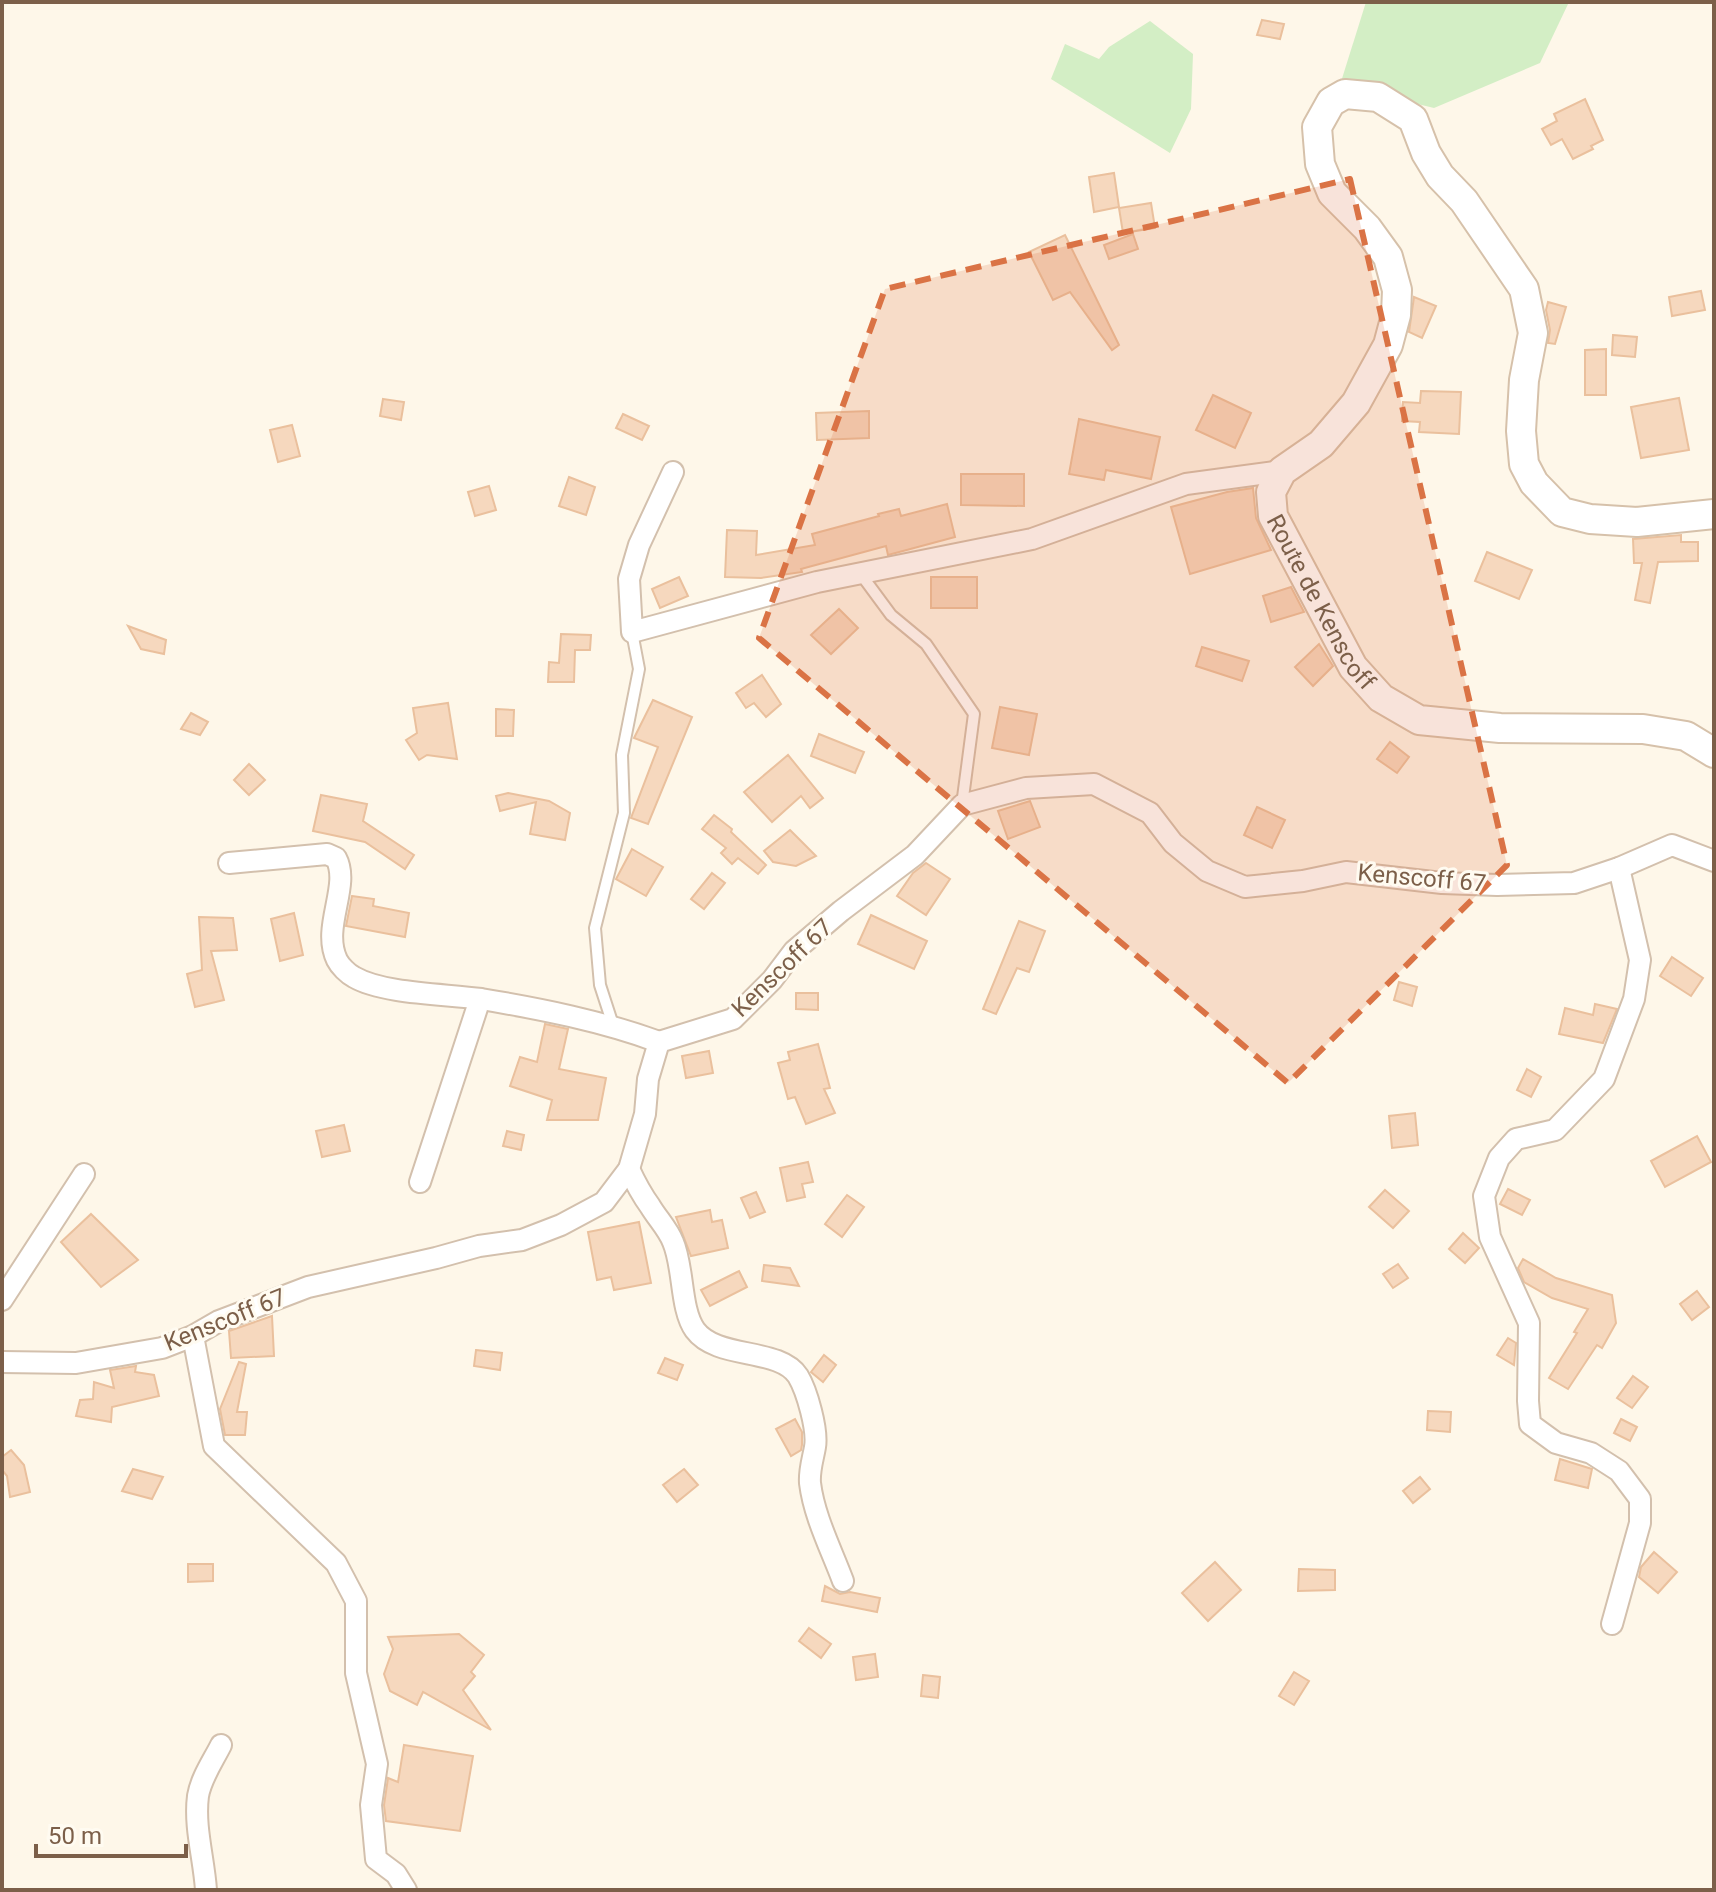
<svg xmlns="http://www.w3.org/2000/svg" width="1716" height="1892" font-family="Roboto,sans-serif">
<rect width="100%" height="100%" fill="#fef7e9"/>
<!-- green -->
<g fill="#d3eec5">
<path d="M1366 2H1569L1540 63 1434 108 1340 85Z"/>
<path d="M1150 21 1193 54 1191 109 1170 153 1051 79 1065 44 1099 59 1109 47Z"/>
</g>
<!-- building -->
<g fill="#f6d8be" stroke="#eac09d" stroke-width="2">
<path d="M1262 20 1284 24 1280 39 1257 35Z"/>
<path d="M1585 99 1603 140 1591 146 1593 149 1573 159 1562 139 1551 145 1542 129 1557 121 1554 114Z"/>
<path d="M1114 173 1119 207 1094 212 1089 177Z"/>
<path d="M1151 203 1155 228 1123 233 1119 208Z"/>
<path d="M1133 234 1138 249 1109 259 1104 245Z"/>
<path d="M1065 235 1119 345 1112 350 1070 292 1053 300 1029 252Z"/>
<path d="M1701 291 1705 310 1672 316 1669 297Z"/>
<path d="M1414 297 1436 306 1422 338 1409 332Z"/>
<path d="M1548 302 1566 307 1555 344 1548 343 1550 330 1546 310Z"/>
<path d="M1613 335 1637 337 1635 357 1612 355Z"/>
<path d="M1606 349V395H1585V350Z"/>
<path d="M1421 391 1461 392 1459 434 1419 432 1420 422 1402 421 1403 402 1420 403Z"/>
<path d="M1213 395 1251 413 1235 448 1196 430Z"/>
<path d="M1679 398 1689 450 1641 458 1631 407Z"/>
<path d="M383 399 404 402 401 420 380 416Z"/>
<path d="M869 411V438L817 440 816 413Z"/>
<path d="M623 414 649 426 642 440 616 428Z"/>
<path d="M1079 419 1160 437 1151 479 1106 470 1104 480 1069 474Z"/>
<path d="M292 425 300 456 278 462 270 430Z"/>
<path d="M961 474H1024V506L961 505Z"/>
<path d="M569 477 595 487 586 515 559 506Z"/>
<path d="M489 486 496 510 475 516 468 492Z"/>
<path d="M1253 488 1256 518 1271 550 1190 574 1171 507 1227 492Z"/>
<path d="M947 504 955 537 888 555 886 546 801 569 802 572 761 578 725 577 727 530 757 531 756 555 815 545 812 534 879 516 878 514 899 509 901 516Z"/>
<path d="M1681 535V542H1698V561L1658 562 1650 603 1635 600 1642 563H1634L1633 539Z"/>
<path d="M1487 552 1532 570 1519 599 1475 581Z"/>
<path d="M679 577 688 596 660 608 652 589Z"/>
<rect x="931" y="577" width="46" height="31"/>
<path d="M1291 587 1304 612 1271 622 1263 596Z"/>
<path d="M839 609 858 628 831 654 811 635Z"/>
<path d="M128 626 166 640 164 654 141 649Z"/>
<path d="M561 634 591 635 590 650H575L574 682H548L549 662 559 663Z"/>
<path d="M1319 644 1333 666 1313 686 1295 667Z"/>
<path d="M1202 647 1249 661 1242 681 1196 666Z"/>
<path d="M762 675 781 704 766 717 754 703 746 708 736 693Z"/>
<path d="M653 700 692 717 648 824 631 818 658 747 634 738Z"/>
<path d="M448 703 457 759 427 755 419 760 406 740 417 733 413 708Z"/>
<path d="M1000 707 1037 714 1029 755 992 748Z"/>
<path d="M496 709 514 710 513 736H496Z"/>
<path d="M191 713 208 722 200 735 181 729Z"/>
<path d="M819 734 864 752 855 773 811 756Z"/>
<path d="M1390 742 1409 757 1397 773 1377 759Z"/>
<path d="M788 755 823 798 810 808 801 796 772 822 744 792Z"/>
<path d="M249 764 265 780 249 795 234 780Z"/>
<path d="M508 793 549 801 570 813 565 840 530 834 536 802 500 811 496 796Z"/>
<path d="M321 795 367 804 363 821 414 855 405 869 365 842 313 831Z"/>
<path d="M1030 801 1040 827 1008 839 998 811Z"/>
<path d="M1257 807 1285 820 1272 848 1244 835Z"/>
<path d="M714 815 732 829 731 832 766 865 758 874 738 858 732 864 721 853 726 848 702 829Z"/>
<path d="M790 830 816 856 796 866 773 862 764 851Z"/>
<path d="M632 849 663 867 646 896 616 879Z"/>
<path d="M926 863 950 879 926 915 897 896 913 873Z"/>
<path d="M712 873 725 883 704 909 691 899Z"/>
<path d="M352 896 374 899 373 906 409 913 405 937 346 926Z"/>
<path d="M294 913 303 955 280 961 271 919Z"/>
<path d="M871 915 927 941 914 969 858 944Z"/>
<path d="M199 917 233 918 237 950 211 951 224 1000 195 1007 187 974 202 970Z"/>
<path d="M1019 921 1045 931 1029 972 1017 968 996 1014 983 1009Z"/>
<path d="M1672 957 1703 978 1691 996 1660 976Z"/>
<path d="M1399 982 1417 987 1412 1006 1394 1000Z"/>
<path d="M796 993H818V1010L796 1009Z"/>
<path d="M1595 1004 1617 1009 1603 1043 1559 1034 1565 1008 1593 1015Z"/>
<path d="M545 1024 568 1029 559 1069 606 1078 598 1120H547L552 1100 510 1086 520 1057 537 1062Z"/>
<path d="M818 1044 830 1088 824 1089 835 1113 806 1124 795 1097 788 1099 778 1063 790 1060 788 1052Z"/>
<path d="M709 1051 713 1073 686 1078 682 1056Z"/>
<path d="M1527 1069 1541 1077 1531 1097 1517 1090Z"/>
<path d="M1415 1113 1418 1145 1392 1148 1389 1116Z"/>
<path d="M344 1125 350 1151 322 1157 316 1131Z"/>
<path d="M507 1131 524 1135 521 1150 503 1146Z"/>
<path d="M1697 1136 1711 1162 1665 1187 1651 1161Z"/>
<path d="M808 1162 813 1182 802 1184 805 1197 787 1201 780 1168Z"/>
<path d="M1508 1189 1530 1200 1522 1215 1500 1204Z"/>
<path d="M1385 1190 1409 1211 1393 1228 1369 1207Z"/>
<path d="M756 1192 765 1212 750 1218 741 1198Z"/>
<path d="M847 1195 864 1207 842 1237 825 1224Z"/>
<path d="M710 1210 712 1222 722 1220 728 1248 691 1256 676 1217Z"/>
<path d="M91 1214 138 1260 101 1287 61 1242Z"/>
<path d="M639 1222 651 1283 614 1290 611 1277 597 1280 588 1232Z"/>
<path d="M1463 1233 1479 1248 1465 1263 1449 1249Z"/>
<path d="M1523 1259 1556 1278 1612 1295 1616 1323 1602 1348 1597 1345 1568 1389 1549 1378 1577 1333 1574 1332 1588 1309 1552 1298 1524 1282 1518 1268Z"/>
<path d="M1398 1264 1408 1278 1393 1288 1383 1274Z"/>
<path d="M764 1265 790 1268 799 1286 762 1281Z"/>
<path d="M739 1271 747 1287 710 1306 701 1290Z"/>
<path d="M1697 1291 1709 1307 1692 1320 1680 1304Z"/>
<path d="M272 1316 274 1356 231 1358 229 1331Z"/>
<path d="M1508 1338 1516 1343 1514 1365 1497 1355Z"/>
<path d="M476 1350 502 1353 500 1370 474 1366Z"/>
<path d="M824 1355 836 1365 823 1382 811 1372Z"/>
<path d="M665 1358 683 1365 677 1380 658 1373Z"/>
<path d="M239 1362 246 1364 237 1412H247L245 1435H225L220 1409Z"/>
<path d="M136 1366 135 1372 154 1375 159 1396 112 1407 111 1422 76 1416 80 1400 93 1399 94 1382 114 1388 110 1370Z"/>
<path d="M1633 1376 1648 1387 1632 1408 1617 1398Z"/>
<path d="M1428 1411 1451 1412 1450 1432 1427 1430Z"/>
<path d="M795 1419 802 1432V1445L801 1450 791 1456 776 1429Z"/>
<path d="M1621 1419 1637 1427 1630 1441 1614 1433Z"/>
<path d="M11 1450 24 1465 30 1492 10 1497 7 1476 2 1470V1457Z"/>
<path d="M1560 1459 1592 1469 1588 1488 1555 1480Z"/>
<path d="M133 1469 163 1477 152 1499 122 1491Z"/>
<path d="M684 1469 698 1485 677 1502 663 1485Z"/>
<path d="M1420 1477 1430 1489 1413 1503 1403 1491Z"/>
<path d="M1654 1552 1677 1572 1658 1593 1639 1577 1641 1567Z"/>
<path d="M1215 1562 1241 1590 1208 1621 1182 1593Z"/>
<path d="M188 1564H213V1581L188 1582Z"/>
<path d="M1299 1569 1335 1570V1590L1298 1591Z"/>
<path d="M825 1586 840 1594 850 1592 880 1598 877 1612 822 1601Z"/>
<path d="M809 1628 831 1644 821 1658 799 1641Z"/>
<path d="M459 1634 484 1655 471 1672 475 1676 463 1690 491 1730 423 1692 417 1705 390 1691 384 1674 393 1649 388 1637Z"/>
<path d="M875 1654 878 1677 856 1680 853 1657Z"/>
<path d="M1294 1672 1309 1681 1294 1705 1279 1696Z"/>
<path d="M923 1675 940 1677 938 1698 921 1696Z"/>
<path d="M404 1745 473 1756 460 1831 386 1821 384 1805 388 1778 398 1782Z"/>
</g>
<g fill="none" stroke-linecap="round" stroke-linejoin="round">
<defs>
<g id="lane">
<path d="M860 573 891 615 926 644 974 714 962 805"/>
<path d="M613 1025 600 985 595 928 624 813 622 755 639 669 632 632"/>
</g>
<g id="street">
<path d="M673 472 639 545 629 579 632 632 817 582 1032 539 1186 484 1282 471"/>
<path d="M229 863 327 854 336 858C351 886 321 927 337 960 340 966 348 974 354 977 383 994 446 994 481 999 541 1009 602 1021 659 1042"/>
<path d="M629 1169C635 1182 642 1195 650 1206 657 1218 668 1229 673 1242 684 1267 680 1309 695 1330 717 1360 779 1347 798 1376 807 1391 818 1430 815 1447 813 1459 809 1470 810 1483 814 1516 831 1549 843 1581"/>
<path d="M420 1182 480 999"/>
<path d="M2 1300 84 1174"/>
<path d="M193 1336 214 1446 336 1563 356 1601V1673L377 1764 371 1805 376 1859 396 1874 406 1890"/>
<path d="M2 1362 76 1363 162 1348 193 1336 219 1321 308 1287 436 1258 479 1246 522 1240 561 1225 604 1202 629 1169 645 1114 648 1079 659 1042 733 1019 772 980 794 951 841 911 915 855 962 805 1026 788 1094 784 1150 813 1173 843 1207 871 1245 887 1303 881 1346 872 1442 883 1497 885 1574 883 1619 868 1672 845 1714 861"/>
<path d="M1612 1624 1640 1523V1499L1619 1471 1591 1453 1556 1443 1530 1424 1528 1401 1529 1323 1490 1237 1484 1196 1499 1158 1516 1139 1555 1130 1604 1079 1634 999 1640 960 1619 868"/>
<path d="M206 1890C204 1859 194 1827 198 1796 201 1778 213 1761 221 1745"/>
</g>
<g id="secondary">
<path id="s1" d="M1714 514 1637 522 1590 519 1562 512 1534 483 1524 464 1521 431 1524 380 1533 333 1524 289 1464 201 1440 176 1426 153 1413 119 1378 97 1345 94 1331 102 1317 127 1320 164 1332 193 1367 228 1388 257 1397 290 1396 315 1388 345 1356 403 1321 444 1282 471 1271 492 1273 516 1353 667 1381 698 1419 720 1500 728 1643 729 1686 736 1714 753"/>
</g>
</defs>
<!-- lane casing -->
<use href="#lane" stroke="#d3c0ad" stroke-width="14"/>
<!-- street casing -->
<use href="#street" stroke="#d3c0ad" stroke-width="24"/>
<!-- secondary casing -->
<use href="#secondary" stroke="#d6c1aa" stroke-width="32"/>
<!-- lane -->
<use href="#lane" stroke="#fff" stroke-width="10"/>
<!-- street -->
<use href="#street" stroke="#fff" stroke-width="20"/>
<!-- secondary -->
<use href="#secondary" stroke="#fff" stroke-width="28"/>
</g>
<!-- marked area -->
<path fill="#da7345" fill-opacity="0.2" stroke="#da7345" stroke-width="6" stroke-dasharray="16 10" stroke-linejoin="round" d="M1350 179 1507 865 1288 1083 759 638 885 289Z"/>
<g text-anchor="middle" dominant-baseline="central" stroke-width="6" stroke-linejoin="round" paint-order="stroke">
<!-- street labels -->
<g font-size="24" fill="#7c5f49" stroke="#fffbf1">
<text stroke="none"><textPath href="#s1" startOffset="1274">Route de Kenscoff</textPath></text>
<text transform="translate(1422 878) rotate(5)">Kenscoff 67</text>
<text transform="translate(782 968) rotate(-44)">Kenscoff 67</text>
<text transform="translate(225 1320) rotate(-22)">Kenscoff 67</text>
</g>
</g>
<!-- border -->
<rect width="1716" height="1892" fill="none" stroke="#7c5f49" stroke-width="8"/>
<!-- scale -->
<path d="M36 1844v12h150v-12" fill="none" stroke="#7c5f49" stroke-width="4"/>
<text x="48" y="1844" font-size="24" fill="#7c5f49" stroke="#fffbf1" stroke-width="6" paint-order="stroke">50 m</text>
</svg>
